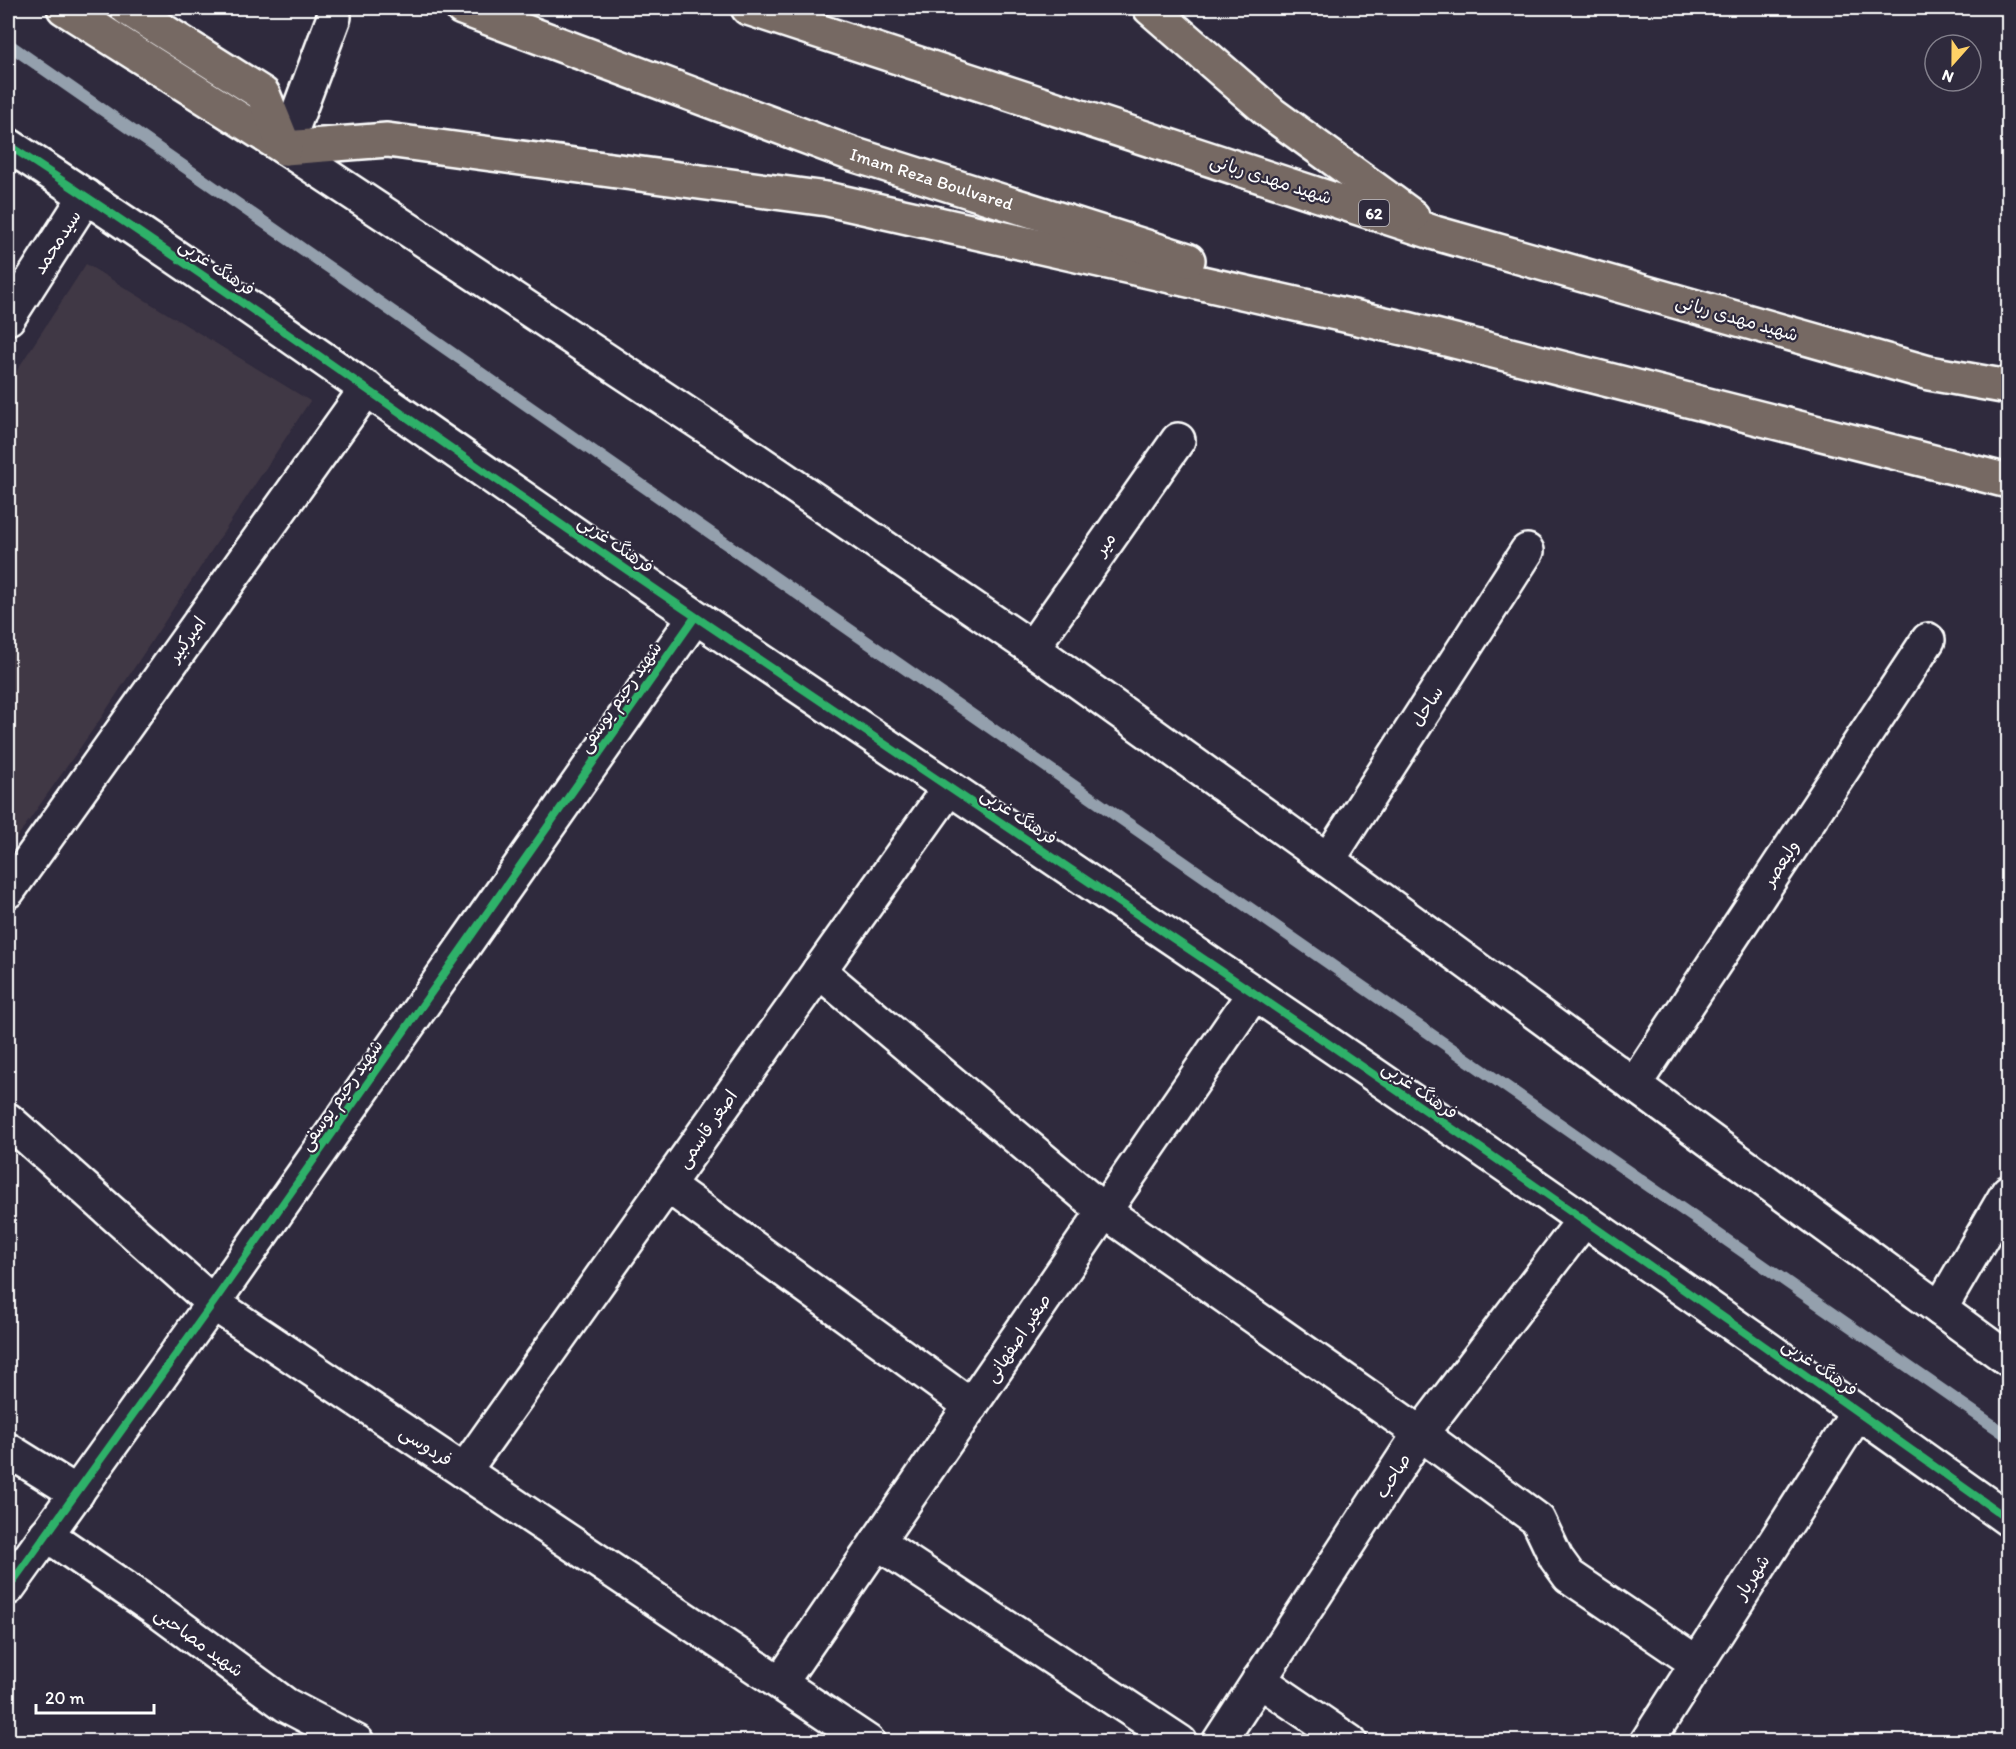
<svg xmlns="http://www.w3.org/2000/svg" width="2016" height="1749" font-family="Itim,'Playpen Sans Arabic',sans-serif">
<rect width="100%" height="100%" fill="#2f2a3d"/>
<filter id="ink" filterUnits="userSpaceOnUse"><feTurbulence type="fractalNoise" baseFrequency=".0167" numOctaves="2"/><feDisplacementMap in="SourceGraphic" scale="12" xChannelSelector="R" yChannelSelector="G"/><feConvolveMatrix kernelMatrix="1 2 1 2 8 2 1 2 1" color-interpolation-filters="sRGB"/></filter>
<g filter="url(#ink)">
<!-- built -->
<path fill="#413845" d="M86 264 310 401 101 718 8 850V384Z"/>
<g fill="none" stroke-linecap="round" stroke-linejoin="round">
<!-- stream -->
<path stroke="#94a0ad" stroke-width="12" d="M8 44 2008 1436"/>
<defs>
<g id="minor">
<path d="M334 17 285 148 734 445 1032 648 1355 880 2008 1359"/>
<path d="M8 318 86 196"/>
<path d="M1032 648 1178 440"/>
<path d="M1328 860 1527 551"/>
<path d="M8 891 367 388"/>
<path d="M819 971 1104 1211 1421 1434 1538 1520 1556 1558 1569 1576 1697 1663"/>
<path d="M1634 1085 1928 640"/>
<path d="M8 1120 213 1303 868 1742"/>
<path d="M667 1185 971 1406"/>
<path d="M1940 1309 2008 1192"/>
<path d="M8 1450 77 1493"/>
<path d="M464 1471 949 788"/>
<path d="M46 1534 161 1613 286 1705 357 1742"/>
<path d="M877 1542 1180 1742"/>
<path d="M8 1588 213 1303 695 617"/>
<path d="M1259 1680 1350 1742"/>
<path d="M781 1682 1254 993"/>
<path d="M1219 1742 1413 1444 1583 1221"/>
<path d="M1647 1742 1858 1412"/>
</g>
<path id="tertiary" d="M8 145C243 298 469 464 702 621 883 744 1066 866 1248 989 1504 1162 1757 1340 2008 1519"/>
<g id="trunk">
<path d="M64 8 285 148 387 140 827 199 1407 329 2008 481"/>
<path d="M127 8 263 94 285 148"/>
<path id="s1" d="M462 8 852 154 1188 260"/>
<path d="M748 8 1435 233 1929 373 2008 387"/>
<path d="M1150 8 1272 114 1412 216"/>
</g>
</defs>
<!-- minor casing -->
<use href="#minor" stroke="#fff" stroke-width="38"/>
<!-- tertiary casing -->
<use href="#tertiary" stroke="#fff" stroke-width="38"/>
<!-- trunk casing -->
<use href="#trunk" stroke="#fff" stroke-width="38"/>
<!-- minor -->
<use href="#minor" stroke="#2f2a3d" stroke-width="33"/>
<!-- tertiary -->
<use href="#tertiary" stroke="#2f2a3d" stroke-width="33"/>
<!-- trunk -->
<use href="#trunk" stroke="#766964" stroke-width="33"/>
<defs>
<g id="cycleway">
<path d="M8 145C243 298 469 464 702 621 883 744 1066 866 1248 989 1504 1162 1757 1340 2008 1519"/>
<path d="M8 1588 213 1303 695 617"/>
</g>
</defs>
<!-- cycleway casing -->
<use href="#cycleway" stroke="#2f2a3d" stroke-width="11"/>
<!-- cycleway -->
<use href="#cycleway" stroke="#2db169" stroke-width="8"/>
</g>
</g>
<g text-anchor="middle" dominant-baseline="central" stroke-width="4.5" stroke-linejoin="round" paint-order="stroke">
<!-- shield labels -->
<rect fill="#2f2a3d" stroke="#c1bfc5" stroke-width="1.5" x="1359" y="200" width="30" height="26" rx="4.5"/>
<g font-size="16" font-weight="bold" fill="#fff">
<text x="1374" y="213">62</text>
</g>
<!-- street labels -->
<g font-size="18" fill="#fff" stroke="#2f2a3d">
<text stroke="none"><textPath href="#s1" startOffset="500">Imam Reza Boulvared</textPath></text>
<text transform="translate(1271 179) rotate(18)">شهید مهدی ربانی</text>
<text transform="translate(57 242) rotate(-57)">سیدمحمد</text>
<text transform="translate(217 267) rotate(34)">فرهنگ غربی</text>
<text transform="translate(1737 318) rotate(16)">شهید مهدی ربانی</text>
<text transform="translate(616 544) rotate(35)">فرهنگ غربی</text>
<text transform="translate(1105 544) rotate(-55)">میر</text>
<text transform="translate(187 639) rotate(-54)">امیرکبیر</text>
<text transform="translate(620 697) rotate(-55)">شهید رحیم یوسفی</text>
<text transform="translate(1427 706) rotate(-57)">ساحل</text>
<text transform="translate(1019 816) rotate(34)">فرهنگ غربی</text>
<text transform="translate(1781 863) rotate(-57)">ولیعصر</text>
<text transform="translate(1420 1090) rotate(35)">فرهنگ غربی</text>
<text transform="translate(341 1095) rotate(-55)">شهید رحیم یوسفی</text>
<text transform="translate(707 1129) rotate(-55)">اصغر قاسمی</text>
<text transform="translate(1018 1338) rotate(-56)">صغیر اصفهانی</text>
<text transform="translate(1820 1367) rotate(35)">فرهنگ غربی</text>
<text transform="translate(426 1446) rotate(33)">فردوسی</text>
<text transform="translate(1393 1476) rotate(-57)">صاحب</text>
<text transform="translate(1752 1577) rotate(-57)">شهریار</text>
<text transform="translate(199 1642) rotate(36)">شهید مصاحبی</text>
</g>
</g>
<!-- margin -->
<rect width="2016" height="1749" fill="none" stroke="#2f2a3d" stroke-width="30"/>
<rect x="15" y="15" width="1986" height="1719" fill="none" stroke="#fff" stroke-width="2" filter="url(#ink)"/>
<!-- north arrow -->
<g transform="translate(1953 63) rotate(201)"><circle r="28" fill="#2f2a3d" stroke="#827f8b" stroke-width="1.5"/>
<path d="M0-4.5L10 22L0 15L-10 22Z" fill="#ffd166"/>
<text y="-9" font-size="16" font-weight="bold" text-anchor="middle" fill="#ffffff">N</text>
</g>
<!-- scale -->
<path d="M36 1704v9h118v-9" fill="none" stroke="#ffffff" stroke-width="3"/>
<text x="45" y="1704" font-size="18" fill="#ffffff" stroke="#2f2a3d" stroke-width="4.5" paint-order="stroke">20 m</text>
</svg>
